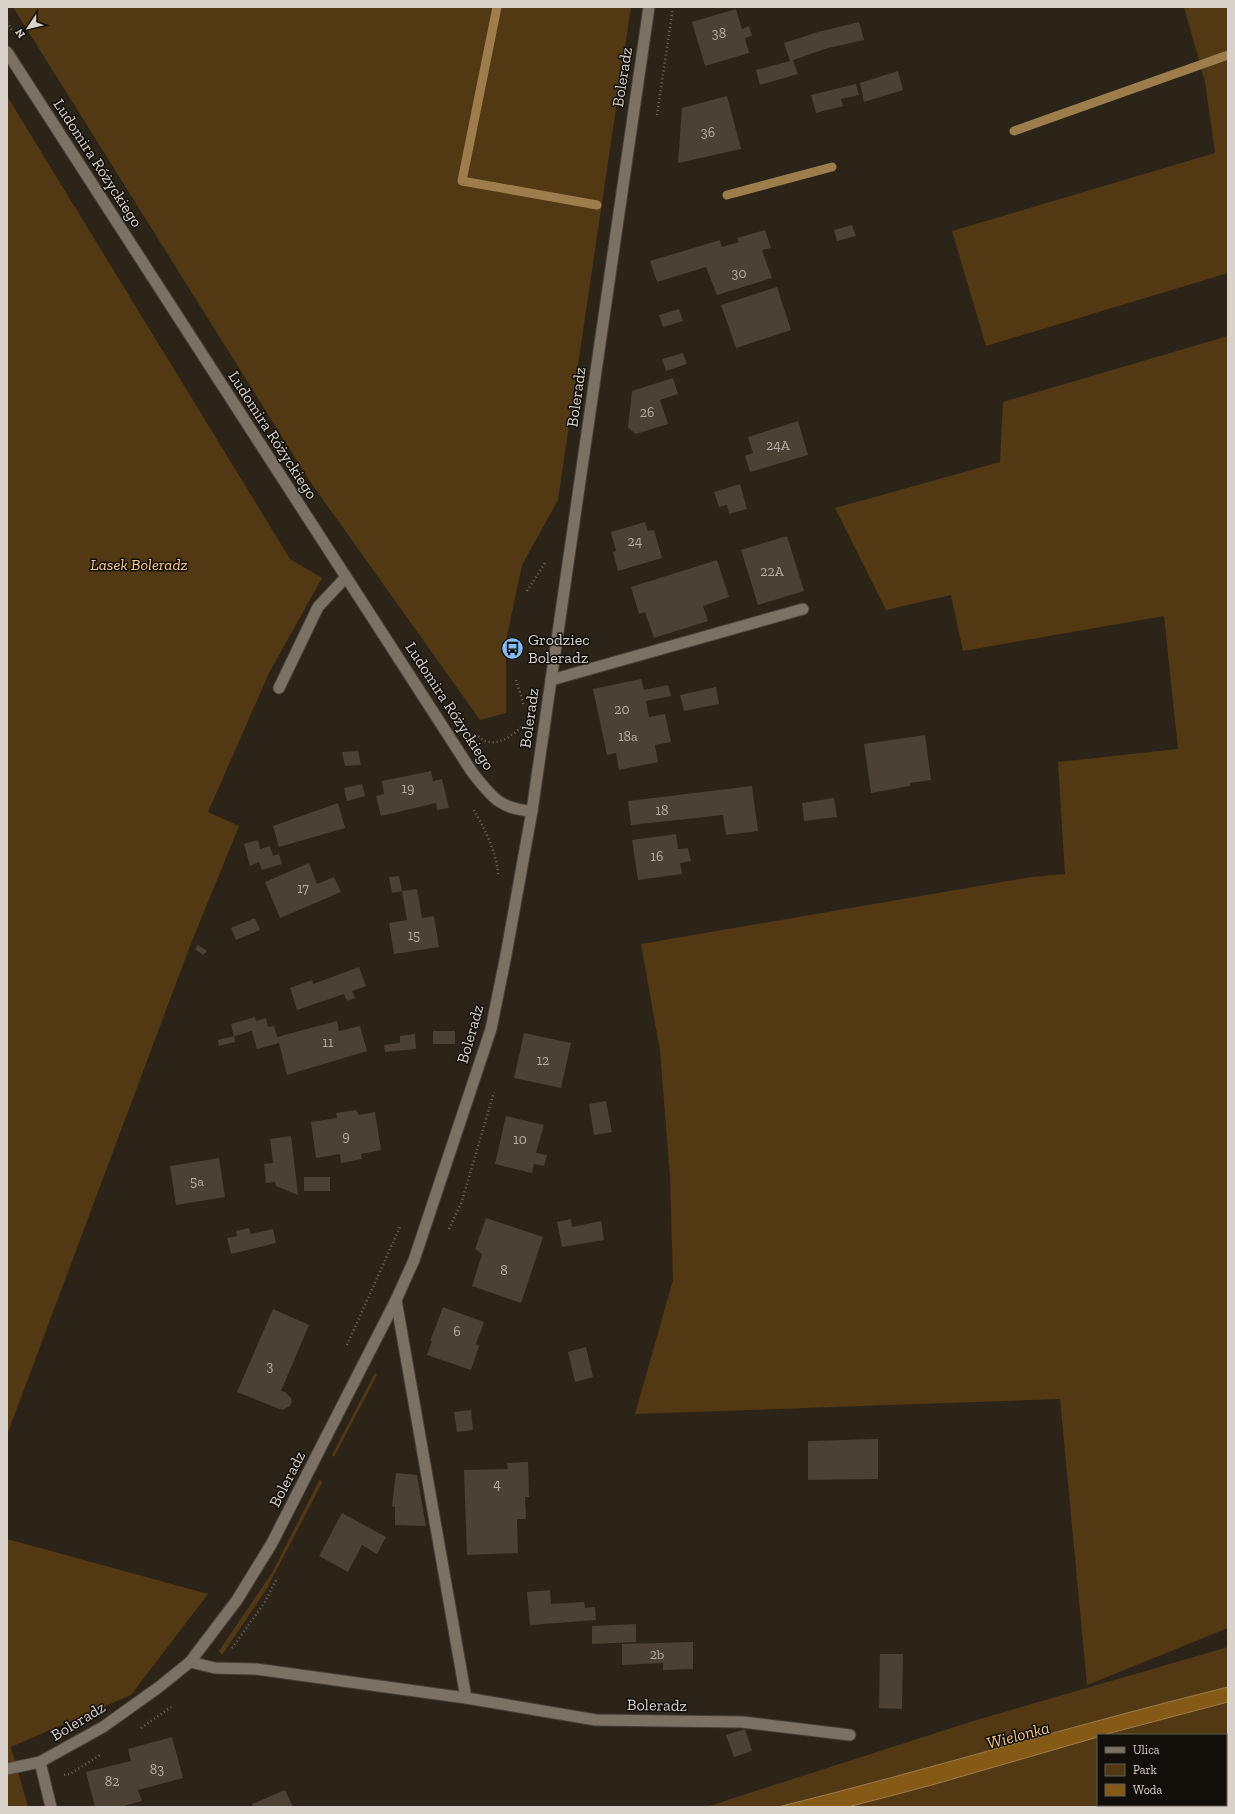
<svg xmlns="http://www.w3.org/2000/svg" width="1235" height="1814" font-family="'Zilla Slab',serif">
<rect width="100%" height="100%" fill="#2c2419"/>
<!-- green -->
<g fill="#523813" fill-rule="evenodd">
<path d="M13 7H631L558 500 522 565 506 641V713L480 720 309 480Z"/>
<path d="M1184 7H1228V273L986 346 952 231 1215 153 1205 82Z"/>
<path d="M7 96 290 559 322 578 269 673 208 812 239 826 190 946 7 1435Z"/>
<path d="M1228 336V1628L1087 1685 1060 1399 635 1414 673 1280 670 1176 660 1051 641 944 1031 877 1065 874 1058 762 1178 749 1164 616 963 651 951 595 886 610 835 508 1000 462 1003 402Z"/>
<path d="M375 1373 377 1375 334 1457 332 1455Z"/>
<path d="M320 1479 322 1483 266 1590 222 1655 219 1651 272 1573Z"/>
<path d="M7 1539 208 1594 131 1695 11 1747 28 1807H7Z"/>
<path d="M1228 1647V1807H706L973 1721ZM1098 1735H1226V1805H1098Z"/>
</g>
<!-- water -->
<path fill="#855916" stroke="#9e7d4c" d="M1228 1687V1702L1103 1735H1098V1737L932 1785 848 1807H778C928 1770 1077 1724 1228 1687Z"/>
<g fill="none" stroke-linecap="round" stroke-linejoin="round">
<!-- stream -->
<g stroke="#9e7d4c" stroke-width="9">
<path d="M497 7 462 181 597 205"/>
<path d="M1014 131 1228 55"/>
<path d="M727 195 832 167"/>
</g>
</g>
<!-- building -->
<g fill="#4b4135">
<path d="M736 9 742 29 749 26 752 36 745 38 749 53 705 66 692 22Z"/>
<path d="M859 22 864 40 828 48 793 60 798 74 760 85 756 70 790 61 784 43 818 32Z"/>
<path d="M898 71 903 90 864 102 860 83Z"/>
<path d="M856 84 859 95 841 99 843 106 816 113 811 95Z"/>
<path d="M727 96 741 149 678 163 682 108Z"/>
<path d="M852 225 856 236 837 241 834 230Z"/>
<path d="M765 230 771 248 762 250 772 278 717 295 706 267 657 282 650 261 720 240 722 247 739 242 737 238Z"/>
<path d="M777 287 791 330 736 348 721 305Z"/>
<path d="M679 309 683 321 663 327 659 315Z"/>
<path d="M683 353 687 364 666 371 662 359Z"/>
<path d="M673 378 678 394 660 400 668 424 636 434 628 428 632 391Z"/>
<path d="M798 421 808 455 750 472 745 456 753 453 748 437Z"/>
<path d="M740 484 747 509 729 514 727 505 719 507 714 492Z"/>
<path d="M645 522 648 531 654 530 662 558 618 571 613 552 616 551 611 532Z"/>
<path d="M787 536 804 591 758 605 741 550Z"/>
<path d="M717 560 729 597 703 606 708 621 654 638 645 612 639 614 631 587Z"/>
<path d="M641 679 644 690 668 685 671 696 646 701 649 717 665 714 671 742 655 745 658 762 619 770 616 753 607 755 593 689Z"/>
<path d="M716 687 719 704 684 711 680 695Z"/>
<path d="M925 735 931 780 910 783V786L871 793 864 744Z"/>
<path d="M358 751 361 765 345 766 342 752Z"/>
<path d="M431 771 433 781 442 779 449 808 437 810 436 803 381 816 376 796 384 794 382 781Z"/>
<path d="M362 784 365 796 347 801 344 788Z"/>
<path d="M752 786 758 831 726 835 723 815 631 825 628 801Z"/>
<path d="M834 798 837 817 804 821 802 803Z"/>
<path d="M338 803 345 828 279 847 273 826Z"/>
<path d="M676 834 678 849 688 848 691 861 680 863 682 874 638 880 632 840Z"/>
<path d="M258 840 260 849 270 846 273 856 279 854 282 864 262 870 259 862 250 866 244 844Z"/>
<path d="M309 863 317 884 334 877 341 892 280 918 265 882Z"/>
<path d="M399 876 402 891 392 893 389 877Z"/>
<path d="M417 889 422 918 434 916 439 947 394 954 389 923 407 920 402 891Z"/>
<path d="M255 918 260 930 236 940 231 928Z"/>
<path d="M198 945 207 951 203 955 195 949Z"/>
<path d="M359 967 366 986 352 991 355 998 347 1001 344 994 297 1010 290 988 312 980 313 984Z"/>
<path d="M255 1017 256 1021 266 1018 268 1027 274 1026 277 1037 337 1021 339 1031 360 1026 367 1051 287 1075 279 1043 257 1049 252 1031 234 1036 231 1024Z"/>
<rect x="433" y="1031" width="22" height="13"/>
<path d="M524 1033 571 1043 561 1088 514 1078Z"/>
<path d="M415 1034 416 1049 385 1052 384 1045 400 1043V1036Z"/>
<path d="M234 1036 235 1042 219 1046 218 1040Z"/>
<path d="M606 1101 612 1132 594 1135 589 1104Z"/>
<path d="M356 1110 359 1115 375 1112 381 1150 361 1154 362 1159 341 1163 340 1154 316 1158 311 1122 337 1118 336 1113Z"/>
<path d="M506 1116 544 1125 536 1153 547 1155 544 1166 534 1164 532 1173 495 1164Z"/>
<path d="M291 1136 298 1195 276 1186 275 1182 266 1183 264 1164 273 1163 270 1139Z"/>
<path d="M219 1158 225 1197 176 1205 170 1166Z"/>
<rect x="304" y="1177" width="26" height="14"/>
<path d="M486 1218 543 1237 521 1303 472 1286 482 1254 475 1249Z"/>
<path d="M571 1219 572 1227 601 1221 604 1240 562 1247 557 1222Z"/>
<path d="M249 1228 251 1234 273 1229 276 1243 231 1254 227 1238 237 1236 236 1231Z"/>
<path d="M443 1307 484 1322 476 1344 479 1346 471 1370 427 1355 432 1341H430Z"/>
<path d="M273 1309 309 1325 281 1391 285 1392 291 1398 292 1402 290 1406 282 1410 237 1392Z"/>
<path d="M586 1347 593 1377 575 1382 568 1352Z"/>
<path d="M471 1410 473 1430 457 1432 454 1412Z"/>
<path d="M878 1439V1479L808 1480V1441Z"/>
<path d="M528 1462 529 1497H525L526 1519H517L518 1553 467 1555 464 1470 508 1469 507 1463Z"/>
<path d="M396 1473 417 1475 426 1526 395 1525V1507L392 1506Z"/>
<path d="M342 1513 386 1537 377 1554 362 1545 348 1572 319 1556Z"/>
<path d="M550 1590 551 1604 584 1602 585 1608 595 1607 596 1620 530 1625 527 1592Z"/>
<path d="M636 1624V1642L592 1644V1626Z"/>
<path d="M693 1642V1669L663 1670V1663L622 1665V1644Z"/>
<path d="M880 1654H903L902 1709 879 1708Z"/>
<path d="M745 1729 752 1751 734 1757 726 1735Z"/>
<path d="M172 1737 183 1778 138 1790 142 1801 120 1807H95L86 1772 131 1761 128 1749Z"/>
<path d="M285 1790 293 1807H254L252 1804Z"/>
</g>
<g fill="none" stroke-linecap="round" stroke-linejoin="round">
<defs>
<g id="service">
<path d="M551 680 803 609"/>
<path d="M279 688 318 607 346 577"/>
<path d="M396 1300 466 1698"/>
<path d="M190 1662 215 1668 256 1669 466 1698 596 1720 742 1722 850 1735"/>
</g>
<path id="minor" d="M7 52 472 772C491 796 499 809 532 811"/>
<g id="tertiary">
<path d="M40 1762 51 1807"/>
<path d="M7 1769 40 1762 103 1727 159 1687 190 1662 237 1600 272 1543 396 1300 414 1260 491 1029 506 955 532 811 649 7"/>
</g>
</defs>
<!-- service casing -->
<use href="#service" stroke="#484038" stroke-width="13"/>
<!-- minor casing -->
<use href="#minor" stroke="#484038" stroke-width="13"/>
<!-- tertiary casing -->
<use href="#tertiary" stroke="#484038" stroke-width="13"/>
<!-- path -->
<g stroke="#70685f" stroke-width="2.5" stroke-dasharray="1 3" stroke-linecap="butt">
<path d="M7 22 13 32"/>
<path d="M657 115 673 7"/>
<path d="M527 591 545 563"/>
<path d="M516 680 524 706"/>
<path d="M475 734C478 736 482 740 485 741 499 746 514 735 522 726"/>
<path d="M474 810C485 830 496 850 498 874"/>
<path d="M449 1229 462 1201 494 1092"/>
<path d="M347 1345 400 1227"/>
<path d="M232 1648 265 1602 276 1580"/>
<path d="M141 1728 171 1707"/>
<path d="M64 1775 70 1774 100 1755"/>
</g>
<!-- service -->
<use href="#service" stroke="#7b7164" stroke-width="11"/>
<!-- minor -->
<use href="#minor" stroke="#7b7164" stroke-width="11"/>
<!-- tertiary -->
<use href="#tertiary" stroke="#7b7164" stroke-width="11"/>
</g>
<!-- icons -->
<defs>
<symbol id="bus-disc" viewBox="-11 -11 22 22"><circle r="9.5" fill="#84bcfb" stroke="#120e09"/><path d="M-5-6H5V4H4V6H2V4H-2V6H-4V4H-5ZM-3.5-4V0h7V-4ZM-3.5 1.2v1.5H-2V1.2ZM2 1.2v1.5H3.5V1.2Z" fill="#111"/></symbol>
</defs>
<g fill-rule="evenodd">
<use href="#bus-disc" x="500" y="636" width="25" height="25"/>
</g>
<g text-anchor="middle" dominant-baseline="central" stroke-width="3" stroke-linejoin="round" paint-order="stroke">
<!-- number labels -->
<g font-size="14" fill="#b5aea6">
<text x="719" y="33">38</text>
<text x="708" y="132">36</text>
<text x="739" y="273">30</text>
<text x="647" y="412">26</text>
<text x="778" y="445">24A</text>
<text x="635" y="541">24</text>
<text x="772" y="571">22A</text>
<text x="622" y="709">20</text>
<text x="628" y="736">18a</text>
<text x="408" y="788">19</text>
<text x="662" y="810">18</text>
<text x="657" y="856">16</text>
<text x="303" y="888">17</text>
<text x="414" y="935">15</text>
<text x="328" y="1042">11</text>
<text x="543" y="1060">12</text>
<text x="346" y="1136">9</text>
<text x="520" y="1139">10</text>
<text x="197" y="1181">5a</text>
<text x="504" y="1270">8</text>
<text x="457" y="1331">6</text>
<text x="270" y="1366">3</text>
<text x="497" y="1484">4</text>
<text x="657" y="1654">2b</text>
<text x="157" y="1769">83</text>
<text x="112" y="1781">82</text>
</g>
<!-- street labels -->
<g font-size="16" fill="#d8d2cb" stroke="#120e09">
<text transform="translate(622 77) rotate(-81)">Boleradz</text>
<text transform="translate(98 163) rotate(57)">Ludomira Różyckiego</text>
<text transform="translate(576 397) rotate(-82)">Boleradz</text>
<text transform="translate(273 435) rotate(57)">Ludomira Różyckiego</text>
<text transform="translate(450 706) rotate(57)">Ludomira Różyckiego</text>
<text transform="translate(529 718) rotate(-82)">Boleradz</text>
<text transform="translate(470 1034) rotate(-74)">Boleradz</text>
<text transform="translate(287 1479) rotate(-63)">Boleradz</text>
<text transform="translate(657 1705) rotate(1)">Boleradz</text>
<text transform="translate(78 1721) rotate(-31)">Boleradz</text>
</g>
<!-- park labels -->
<g font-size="16" font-style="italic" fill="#fdce94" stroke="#120e09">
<text x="139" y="564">Lasek Boleradz</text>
</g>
<!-- poi labels -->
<g font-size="16" fill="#d8d2cb" stroke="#120e09" text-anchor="start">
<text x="528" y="639">Grodziec<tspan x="528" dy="18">Boleradz</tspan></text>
</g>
<!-- water labels -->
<g font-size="17" font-style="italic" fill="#f6c78d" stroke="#120e09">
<text transform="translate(1018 1735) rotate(-15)">Wielonka</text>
</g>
</g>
<!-- border -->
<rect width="1235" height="1814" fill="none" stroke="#d8d2cb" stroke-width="16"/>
<!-- legend -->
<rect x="1097" y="1734" width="130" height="72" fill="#120e09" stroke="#615c57"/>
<rect x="1105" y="1747" width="20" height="6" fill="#7b7164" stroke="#615c57"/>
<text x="1133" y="1754" font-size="12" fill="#d8d2cb">Ulica</text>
<rect x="1105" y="1764" width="20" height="12" fill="#523813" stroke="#615c57"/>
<text x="1133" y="1774" font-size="12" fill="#d8d2cb">Park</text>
<rect x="1105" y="1784" width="20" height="12" fill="#855916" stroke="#615c57"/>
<text x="1133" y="1794" font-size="12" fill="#d8d2cb">Woda</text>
<!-- north arrow -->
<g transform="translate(28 28) rotate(235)" stroke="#120e09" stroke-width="3" paint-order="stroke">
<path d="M0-3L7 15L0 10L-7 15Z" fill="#d8d2cb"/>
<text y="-6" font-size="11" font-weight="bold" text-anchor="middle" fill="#d8d2cb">N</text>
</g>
</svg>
